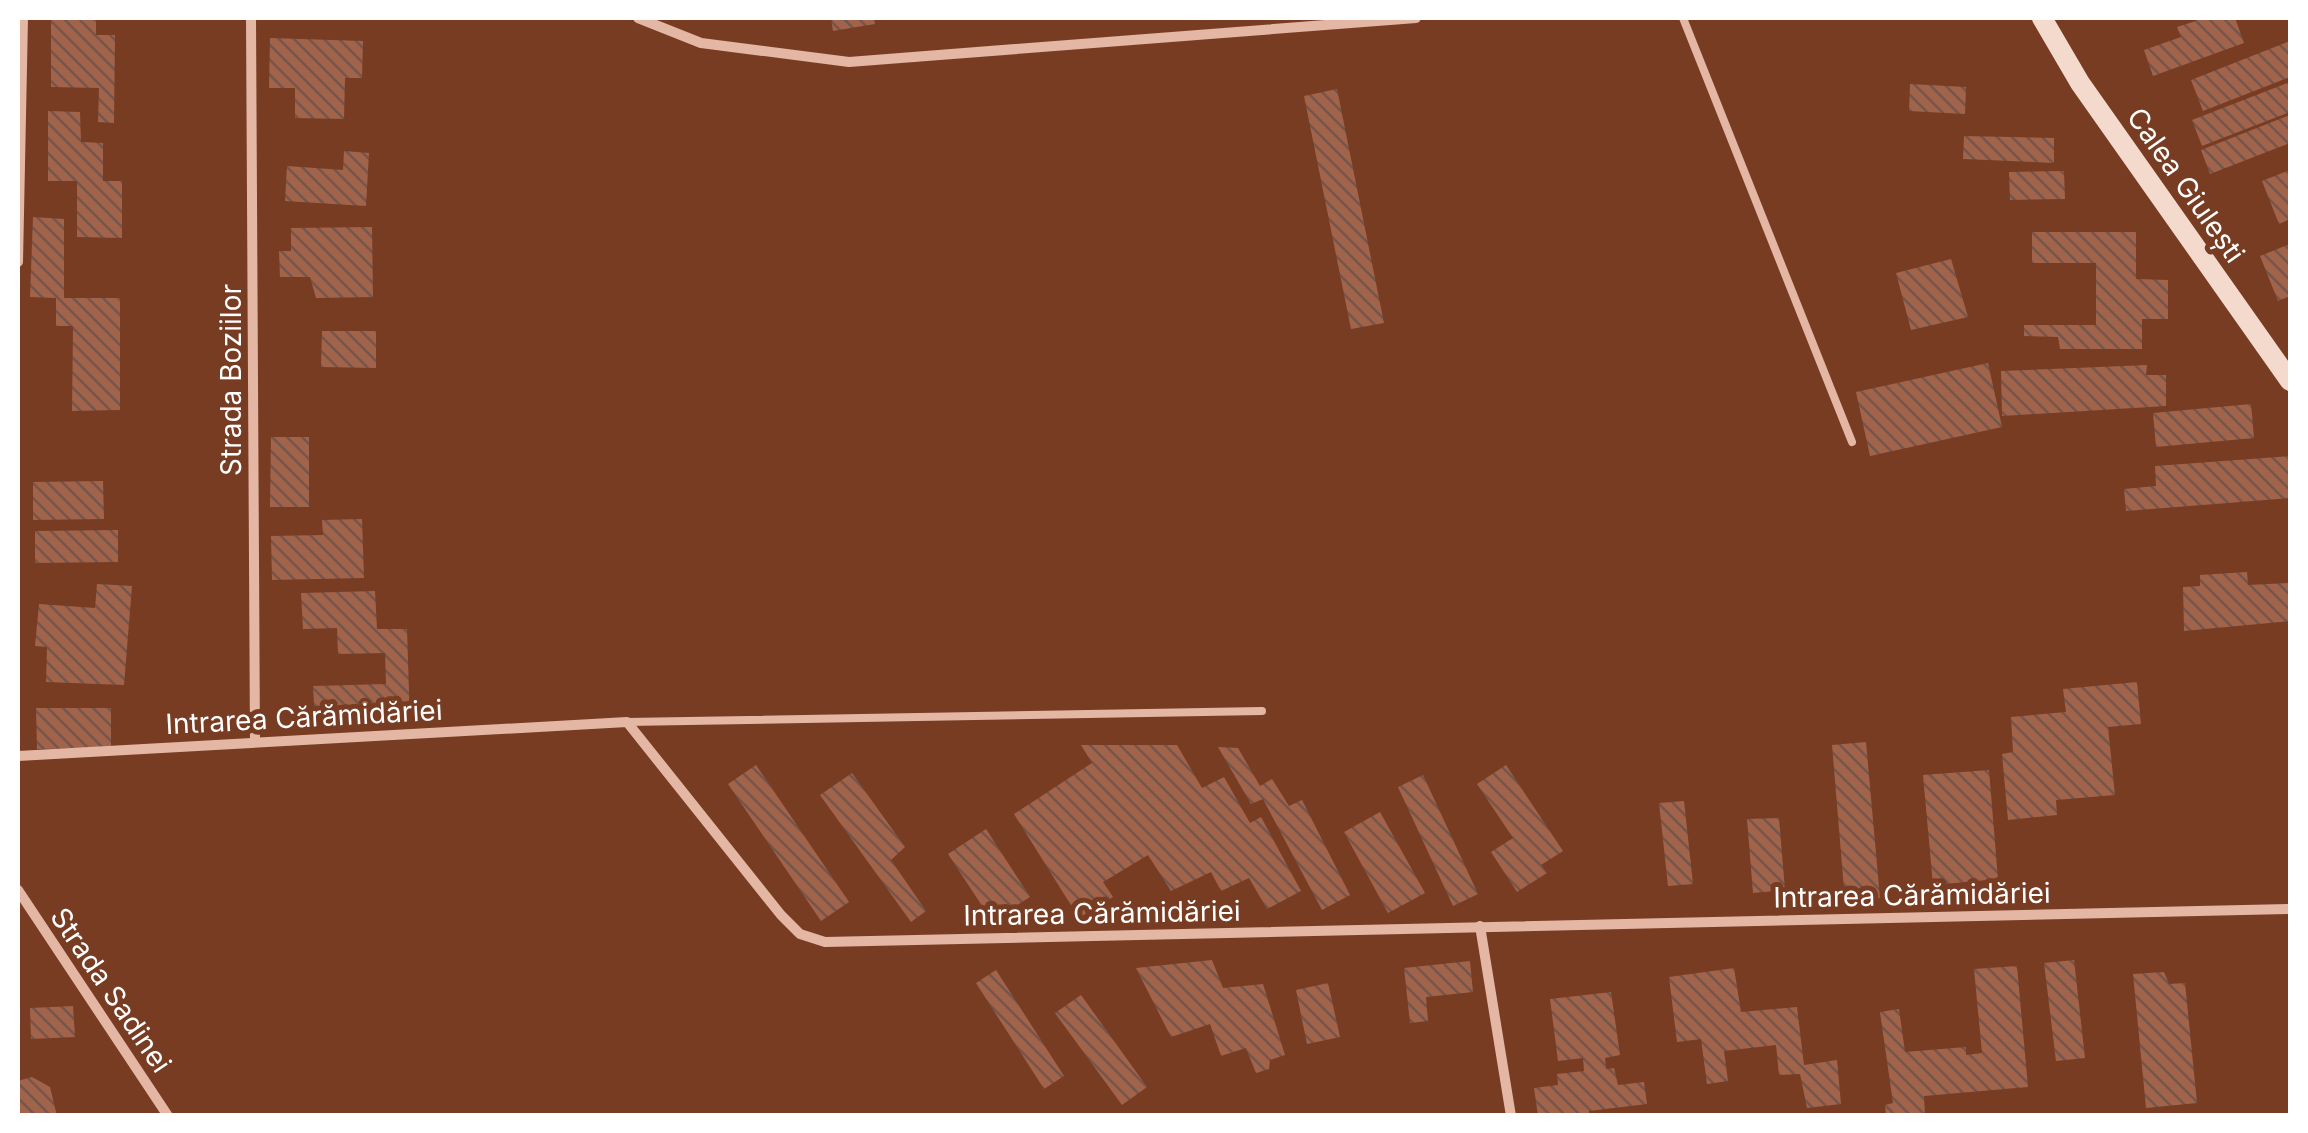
<svg xmlns="http://www.w3.org/2000/svg" width="2308" height="1133" font-family="Inter,sans-serif">
<defs>
<pattern id="building-back-hatch" width="6" height="6" patternUnits="userSpaceOnUse" patternTransform="scale(2.5)"><rect width="6" height="6" fill="#a2634b"/><path d="M-1 5l2 2M0 0l6 6M5-1l2 2" fill="none" stroke="#73564c"/></pattern>
</defs>
<rect width="100%" height="100%" fill="#783c23"/>
<!-- building -->
<g fill="url(#building-back-hatch)">
<path d="M51 18H96V35H115L114 123 98 122 99 88 51 87Z"/>
<path d="M831 18H874L875 24 833 31Z"/>
<path d="M2195 18H2235L2244 43 2153 76 2144 50 2181 37 2177 27 2196 21Z"/>
<path d="M270 38 363 41 362 78H345L344 119 295 118V88H269Z"/>
<path d="M2290 41V77L2203 111 2191 80Z"/>
<path d="M2290 82V112L2202 146 2192 120Z"/>
<path d="M1910 84 1966 87 1965 114 1909 111Z"/>
<path d="M1337 89 1384 323 1351 329 1304 96Z"/>
<path d="M48 111 80 112 81 142 103 143V181H122V238L77 237V181H48Z"/>
<path d="M2290 115V143L2210 174 2201 150Z"/>
<path d="M1964 136 2054 138V163L1963 159Z"/>
<path d="M344 151 369 153 366 206 285 201 287 166 343 170Z"/>
<path d="M2290 170V219L2279 224 2262 181Z"/>
<path d="M2064 171 2065 199 2010 200 2009 172Z"/>
<path d="M33 217 64 219V298H120V410L72 411 73 326H56V298L30 297Z"/>
<path d="M372 227 373 297 316 298 310 277H280L279 251H291V228Z"/>
<path d="M2032 232H2136V279L2168 280V319H2142V349H2060L2058 337 2024 336V325H2096V263H2032Z"/>
<path d="M2290 244V296L2278 301 2260 256Z"/>
<path d="M1951 259 1968 317 1911 330 1896 273Z"/>
<path d="M322 331H376V368L321 367Z"/>
<path d="M1988 363 2002 427 1870 456 1856 392Z"/>
<path d="M2147 365 2146 375H2166V406L2002 416 2001 371Z"/>
<path d="M2251 404 2254 438 2156 447 2153 413Z"/>
<path d="M271 437H309V507H270Z"/>
<path d="M2290 456V498L2126 511 2124 489 2156 486 2155 466Z"/>
<path d="M103 481 104 519 33 520V482Z"/>
<path d="M362 519 364 578 272 580 271 536 323 535 322 520Z"/>
<path d="M118 530V562L35 563V531Z"/>
<path d="M2247 572 2248 585 2290 583V621L2184 631 2183 587 2200 586V575Z"/>
<path d="M97 584 132 586 124 685 46 682 47 647 35 646 39 604 95 608Z"/>
<path d="M375 591 377 629H407L410 723 315 725 313 686 386 684 385 653 338 654 337 628 303 629 301 593Z"/>
<path d="M2137 682 2141 724 2108 727 2115 795 2056 800 2057 815 2008 820 2002 754 2013 752 2011 717 2066 712 2063 689Z"/>
<path d="M36 708H111V748L37 749Z"/>
<path d="M1866 742 1880 898 1845 901 1832 745Z"/>
<path d="M1081 745H1177L1202 788 1224 777 1250 823 1261 817 1301 891 1267 909 1249 878 1221 891 1211 872 1171 891 1148 855 1103 882 1113 897 1079 918 1014 814 1092 763Z"/>
<path d="M1218 747 1238 748 1260 786 1272 779 1289 806 1302 800 1350 895 1322 910 1263 799 1251 804Z"/>
<path d="M756 765 849 902 821 921 728 784Z"/>
<path d="M1506 765 1563 851 1541 865 1547 873 1517 892 1491 852 1513 838 1477 784Z"/>
<path d="M1989 770 1998 879 1933 885 1923 775Z"/>
<path d="M852 773 905 847 891 860 926 911 911 922 820 795Z"/>
<path d="M1423 775 1478 894 1453 906 1398 787Z"/>
<path d="M1684 801 1693 884 1668 886 1659 803Z"/>
<path d="M1380 812 1425 893 1388 913 1344 832Z"/>
<path d="M1779 818 1785 890 1753 893 1747 819Z"/>
<path d="M986 829 1030 897 992 921 948 854Z"/>
<path d="M1212 960 1223 988 1263 984 1285 1055 1270 1060 1269 1069 1256 1073 1246 1048 1221 1056 1210 1024 1171 1037 1136 968Z"/>
<path d="M2074 960 2085 1058 2056 1061 2044 963Z"/>
<path d="M1470 961 1473 992 1426 997 1428 1021 1410 1023 1404 968Z"/>
<path d="M2017 966 2028 1087 1924 1096 1925 1116H1886L1885 1105 1893 1103 1880 1012 1899 1009 1905 1052 1966 1047V1055L1982 1053 1974 969Z"/>
<path d="M1734 968 1741 1012 1797 1007 1804 1065 1837 1060 1841 1104 1807 1108 1800 1074 1779 1075 1776 1045 1724 1051 1728 1081 1707 1084 1701 1039 1677 1042 1669 977Z"/>
<path d="M996 970 1064 1076 1044 1089 976 983Z"/>
<path d="M2164 972 2169 984 2185 983 2197 1103 2146 1108 2133 974Z"/>
<path d="M1328 983 1340 1037 1307 1044 1296 990Z"/>
<path d="M1611 992 1620 1055 1605 1058 1606 1069 1614 1068 1618 1085 1644 1082 1647 1104 1589 1111V1116H1538L1534 1088 1558 1085 1557 1074 1584 1071 1583 1058 1558 1061 1550 999Z"/>
<path d="M1081 995 1147 1087 1122 1105 1055 1013Z"/>
<path d="M73 1006 75 1037 31 1039 30 1008Z"/>
<path d="M32 1077 50 1087 57 1116H18V1081Z"/>
</g>
<g fill="none" stroke-linecap="round" stroke-linejoin="round">
<!-- service -->
<g stroke="#e4b6a4" stroke-width="8">
<path d="M1683 18 1852 442"/>
<path d="M627 722 1262 711"/>
</g>
<!-- minor -->
<g stroke="#e4b6a4" stroke-width="10">
<path d="M251 18 255 742"/>
<path d="M638 18 701 43 849 62 1416 18"/>
<path d="M18 262 23 18"/>
<path d="M18 756 627 722 781 915 800 934 825 942 2290 909"/>
<path d="M18 890 168 1116"/>
<path d="M1480 926 1511 1116"/>
</g>
<!-- secondary -->
<path stroke="#f4d9cd" stroke-width="20" d="M2042 18 2080 83 2290 381"/>
</g>
<g text-anchor="middle" dominant-baseline="central" stroke-width="10" stroke-linejoin="round" paint-order="stroke">
<!-- street labels -->
<g font-size="28" fill="#fff" stroke="#783c23">
<text transform="translate(2186 185) rotate(55)">Calea Giulești</text>
<text transform="translate(231 380) rotate(-90)">Strada Boziilor</text>
<text transform="translate(304 717) rotate(-3)">Intrarea Cărămidăriei</text>
<text transform="translate(1912 895) rotate(-1)">Intrarea Cărămidăriei</text>
<text transform="translate(1102 913) rotate(-1)">Intrarea Cărămidăriei</text>
<text transform="translate(111 990) rotate(56)">Strada Sadinei</text>
</g>
</g>
<!-- border -->
<rect width="2308" height="1133" fill="none" stroke="#ffffff" stroke-width="40"/>
</svg>
